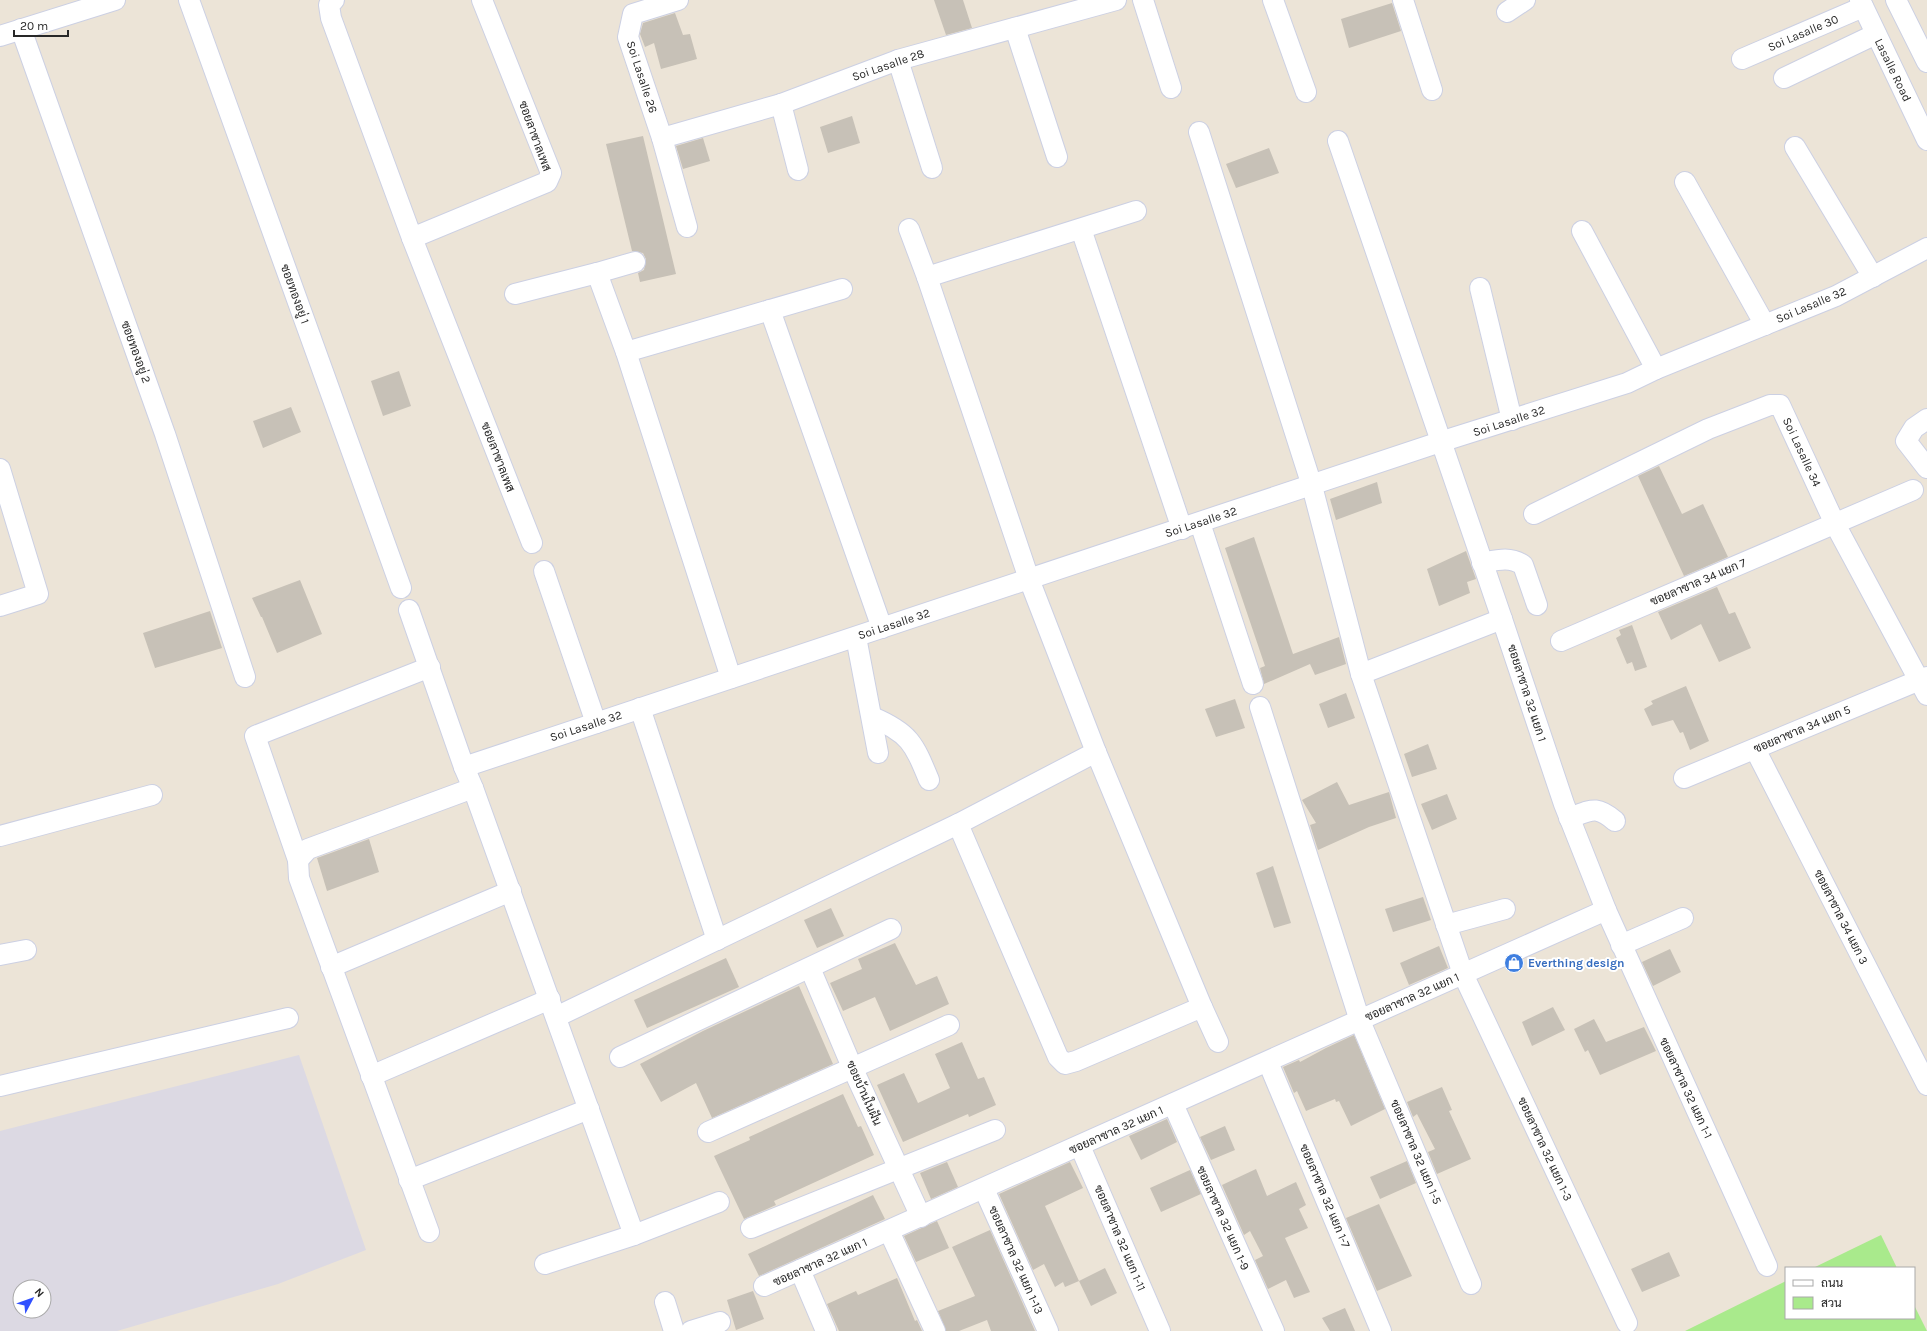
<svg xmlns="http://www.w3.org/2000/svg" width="1927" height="1331" font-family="Karla,Sarabun,sans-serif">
<rect width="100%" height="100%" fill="#ece4d7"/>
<!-- industrial -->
<path fill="#dcd9e3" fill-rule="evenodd" d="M299 1055 366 1250 278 1284 117 1331H0V1131ZM20 1287H44V1311H20Z"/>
<!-- green -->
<g fill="#a9ea8c">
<path d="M1881 1235 1897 1268H1813Z"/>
<path d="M1786 1281V1318H1914V1305L1927 1331H1685Z"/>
</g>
<!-- building -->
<g fill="#c7c1b7">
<path d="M934 0H963L972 28 946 35Z"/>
<path d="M1392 3 1401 31 1349 48 1341 19Z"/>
<path d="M675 13 683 35 690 34 697 59 661 69 654 43 645 47 640 34 643 23Z"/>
<path d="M852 116 860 143 828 153 820 127Z"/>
<path d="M643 136 676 274 640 282 638 273 644 270 646 259 643 253 632 251 606 144Z"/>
<path d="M703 138 710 161 683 169 676 146Z"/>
<path d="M1269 148 1279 173 1236 188 1226 164Z"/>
<path d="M399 371 411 406 383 416 371 381Z"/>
<path d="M291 407 301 432 263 448 253 421Z"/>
<path d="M1659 466 1682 514 1703 504 1728 557 1684 576 1638 476Z"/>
<path d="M1377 482 1382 503 1336 520 1330 499Z"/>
<path d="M1254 537 1293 654 1339 637 1346 664 1315 675 1310 664 1264 684 1260 668 1265 666 1225 548Z"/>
<path d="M1466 551 1476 579 1467 582 1470 593 1439 606 1427 569Z"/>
<path d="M300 580 322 634 277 653 262 617H261L252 598Z"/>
<path d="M1717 587 1729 614 1735 612 1751 648 1719 662 1701 624 1671 640 1658 612Z"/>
<path d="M210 611 222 648 155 668 143 633Z"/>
<path d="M1632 625 1647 667 1635 671 1632 662 1627 664 1616 638 1621 635 1619 630Z"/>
<path d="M1686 686 1709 741 1690 750 1683 732 1680 733 1673 720 1652 726 1644 709 1653 704 1651 701Z"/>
<path d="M1346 693 1355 718 1328 728 1319 704Z"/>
<path d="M1235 699 1245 728 1216 737 1205 709Z"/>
<path d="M1428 744 1437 769 1412 777 1404 754Z"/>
<path d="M1337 782 1349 805 1389 792 1396 818 1369 827 1318 850 1310 825 1316 823 1302 800Z"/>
<path d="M1447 794 1457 819 1432 830 1421 804Z"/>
<path d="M369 839 379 872 327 891 317 858Z"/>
<path d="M1273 866 1291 923 1274 928 1256 873Z"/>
<path d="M1423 897 1431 920 1393 932 1385 909Z"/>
<path d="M831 908 844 936 817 948 804 920Z"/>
<path d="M895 943 916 985 937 976 949 1004 890 1031 875 997 843 1011 830 983 862 969 858 959Z"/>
<path d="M1439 946 1448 968 1409 985 1400 963Z"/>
<path d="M1670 949 1681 972 1653 986 1642 962Z"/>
<path d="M726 958 739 987 647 1028 634 1000Z"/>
<path d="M799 986 833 1064 712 1118 696 1083 661 1102 640 1064 703 1031Z"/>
<path d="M1553 1007 1565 1030 1532 1046 1522 1022Z"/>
<path d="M1594 1019 1606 1042 1644 1027 1656 1051 1600 1075 1588 1050 1585 1052 1574 1029Z"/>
<path d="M1354 1035 1385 1109 1351 1126 1339 1101 1336 1102 1335 1099 1306 1111 1297 1091 1294 1093 1283 1067 1299 1060 1300 1062 1326 1048Z"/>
<path d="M962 1042 978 1079 984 1077 996 1105 969 1117 968 1114 903 1142 877 1085 904 1073 918 1103 950 1088 935 1054Z"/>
<path d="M1442 1087 1452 1110 1449 1111 1471 1159 1437 1174 1428 1152 1435 1149 1417 1114 1413 1117 1407 1102Z"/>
<path d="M843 1094 858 1127 861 1126 874 1155 774 1201 776 1205 744 1219 714 1156 750 1140 749 1137Z"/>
<path d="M1167 1119 1177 1142 1141 1160 1129 1136Z"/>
<path d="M1225 1126 1235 1150 1211 1160 1200 1137Z"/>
<path d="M1407 1161 1416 1183 1380 1199 1370 1177Z"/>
<path d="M947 1162 958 1187 931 1199 920 1173Z"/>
<path d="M1070 1162 1083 1188 1045 1206 1079 1281 1065 1287 1063 1282 1055 1287 1044 1264 1033 1270 999 1194Z"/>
<path d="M1256 1169 1267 1196 1296 1182 1306 1205 1299 1209 1308 1228 1285 1238 1310 1292 1294 1298 1286 1280 1268 1289 1255 1260 1263 1256 1250 1231 1244 1235 1222 1185Z"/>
<path d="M1190 1170 1201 1194 1161 1212 1150 1188Z"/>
<path d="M873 1195 885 1219 759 1276 748 1254Z"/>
<path d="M1379 1204 1412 1276 1377 1291 1346 1218Z"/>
<path d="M937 1221 949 1248 916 1262 904 1236Z"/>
<path d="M990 1230 1035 1331H991L987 1320 959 1331H946L938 1311 975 1296 952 1247Z"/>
<path d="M1669 1252 1680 1276 1642 1292 1631 1269Z"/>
<path d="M1105 1268 1117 1293 1091 1306 1079 1281Z"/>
<path d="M897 1278 915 1321 917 1320 922 1331H839L827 1304 856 1291 858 1295Z"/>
<path d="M753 1291 764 1319 736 1330 727 1300Z"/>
<path d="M1345 1308 1355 1331H1330L1322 1318Z"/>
</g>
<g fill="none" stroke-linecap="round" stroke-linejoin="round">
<defs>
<g id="minor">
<path d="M189 0 401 588"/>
<path d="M334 0 329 5 331 18 412 238 547 182 551 173 482 0"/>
<path d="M678 0 633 14 628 37 662 138 687 227"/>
<path d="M1143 0 1171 88"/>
<path d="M1273 0 1306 92"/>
<path d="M1403 0 1432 90"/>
<path d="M1860 0 1927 140"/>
<path d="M1896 0 1927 62"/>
<path d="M1507 12 1525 0"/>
<path d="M1015 28 1057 157"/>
<path d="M21 29 165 434 245 677"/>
<path d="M0 36 115 0"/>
<path d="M1742 59 1863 7"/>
<path d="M898 60 932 168"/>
<path d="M1784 78 1876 34"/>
<path d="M781 104 798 170"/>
<path d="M1199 132 1312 486 1361 674 1463 974 1627 1323"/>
<path d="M662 138 781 104 898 60 1116 0"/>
<path d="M1795 147 1873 277"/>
<path d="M1685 182 1765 325"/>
<path d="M909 229 927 277 1029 579 1096 752 1202 1007"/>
<path d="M1081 229 1182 529"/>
<path d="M1582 231 1656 369"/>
<path d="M412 238 532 543"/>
<path d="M597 273 635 262"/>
<path d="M927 277 1136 211"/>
<path d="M1480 288 1512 420"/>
<path d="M515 294 597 273 626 352 731 678"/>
<path d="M770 310 882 628"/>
<path d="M626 352 842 289"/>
<path d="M1927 419 1914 428 1906 441 1927 468"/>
<path d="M0 469 38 594 0 606"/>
<path d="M1534 514 1708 429 1770 405H1780L1835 524 1927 695"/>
<path d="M1200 523 1253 684"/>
<path d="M1482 563C1497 560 1510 556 1523 565L1537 605"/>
<path d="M544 571 596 723"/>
<path d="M409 610 464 767 473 788 634 1235 545 1264"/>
<path d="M856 637 878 753"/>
<path d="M1561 641 1913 490"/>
<path d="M1361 674 1502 619"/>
<path d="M1260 707 1360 1021 1471 1284"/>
<path d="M640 708 717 940"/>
<path d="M872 717C910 733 914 744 929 780"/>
<path d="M1755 749 1927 1085"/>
<path d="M464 767 1440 442 1627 383 1656 369 1836 296 1927 248"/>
<path d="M1684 778 1927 677"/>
<path d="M1569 818C1592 810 1596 805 1615 821"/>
<path d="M958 824 1058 1057 1065 1064 1076 1061 1202 1007 1218 1042"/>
<path d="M0 836 152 795"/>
<path d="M298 860 308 849 473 788"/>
<path d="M1606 910 1767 1266"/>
<path d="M1446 925 1505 909"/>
<path d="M1621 945 1683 918"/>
<path d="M0 955 26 950"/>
<path d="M331 967 511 891"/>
<path d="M810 968 852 1067 921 1217"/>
<path d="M556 1017 958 824 1096 752"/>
<path d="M620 1057 891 929"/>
<path d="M1268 1062 1381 1331"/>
<path d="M371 1076 550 999"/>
<path d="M0 1086 288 1018"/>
<path d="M1173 1104 1274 1331"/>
<path d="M708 1132 949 1025"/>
<path d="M1080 1146 1160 1331"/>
<path d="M409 1180 589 1109"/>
<path d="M984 1189 1048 1331"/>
<path d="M751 1228 995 1130"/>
<path d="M889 1231 935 1331"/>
<path d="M429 1232 299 878 298 860 255 736 430 667"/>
<path d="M634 1235 719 1202"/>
<path d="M800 1270 826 1331"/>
<path d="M764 1286 1606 910 1564 804 1502 619 1338 141"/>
<path d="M665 1302 674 1331"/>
<path d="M691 1331 720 1322"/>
</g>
</defs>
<!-- minor casing -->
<use href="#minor" stroke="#ccd0e3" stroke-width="22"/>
<!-- minor -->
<use href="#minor" stroke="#fff" stroke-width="20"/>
</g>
<!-- icons -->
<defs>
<symbol id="shop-disc" viewBox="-11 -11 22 22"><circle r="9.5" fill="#3f7fe0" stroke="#fff"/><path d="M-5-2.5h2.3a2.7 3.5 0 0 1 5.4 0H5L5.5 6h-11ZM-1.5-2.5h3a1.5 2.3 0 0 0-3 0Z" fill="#fff"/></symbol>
</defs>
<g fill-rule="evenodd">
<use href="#shop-disc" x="1503" y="952" width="22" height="22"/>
</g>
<g text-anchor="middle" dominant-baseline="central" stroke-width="4" stroke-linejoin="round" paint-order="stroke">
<!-- street labels -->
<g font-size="12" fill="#282828" stroke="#fff">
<text transform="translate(1803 33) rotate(-23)">Soi Lasalle 30</text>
<text transform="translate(888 65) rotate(-19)">Soi Lasalle 28</text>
<text transform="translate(1893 70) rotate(64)">Lasalle Road</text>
<text transform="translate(642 77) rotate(72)">Soi Lasalle 26</text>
<text transform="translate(535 136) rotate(70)">ซอยลาซาลเพส</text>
<text transform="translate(295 294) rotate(70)">ซอยทองอยู่ 1</text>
<text transform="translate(1811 305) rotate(-23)">Soi Lasalle 32</text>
<text transform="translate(136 352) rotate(70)">ซอยทองอยู่ 2</text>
<text transform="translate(1509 421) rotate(-18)">Soi Lasalle 32</text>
<text transform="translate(1802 452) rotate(65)">Soi Lasalle 34</text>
<text transform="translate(498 457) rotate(69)">ซอยลาซาลเพส</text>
<text transform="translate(1201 522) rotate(-18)">Soi Lasalle 32</text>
<text transform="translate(1698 582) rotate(-23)">ซอยลาซาล 34 แยก 7</text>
<text transform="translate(894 624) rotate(-18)">Soi Lasalle 32</text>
<text transform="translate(1527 693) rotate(72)">ซอยลาซาล 32 แยก 1</text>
<text transform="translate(586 726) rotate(-18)">Soi Lasalle 32</text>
<text transform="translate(1802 729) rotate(-23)">ซอยลาซาล 34 แยก 5</text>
<text transform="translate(1841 917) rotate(63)">ซอยลาซาล 34 แยก 3</text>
<text transform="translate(1412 997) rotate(-24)">ซอยลาซาล 32 แยก 1</text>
<text transform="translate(1686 1088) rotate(65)">ซอยลาซาล 32 แยก 1-1</text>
<text transform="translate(864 1093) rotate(66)">ซอยบ้านในฝัน</text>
<text transform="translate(1116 1130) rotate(-24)">ซอยลาซาล 32 แยก 1</text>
<text transform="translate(1545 1149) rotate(65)">ซอยลาซาล 32 แยก 1-3</text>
<text transform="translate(1416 1152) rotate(67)">ซอยลาซาล 32 แยก 1-5</text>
<text transform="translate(1325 1196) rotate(67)">ซอยลาซาล 32 แยก 1-7</text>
<text transform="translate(1223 1218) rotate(66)">ซอยลาซาล 32 แยก 1-9</text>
<text transform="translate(1120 1238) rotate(67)">ซอยลาซาล 32 แยก 1-11</text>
<text transform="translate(1016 1260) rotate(66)">ซอยลาซาล 32 แยก 1-13</text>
<text transform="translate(820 1262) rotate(-24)">ซอยลาซาล 32 แยก 1</text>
</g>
<!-- shop labels -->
<g font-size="12" font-weight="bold" fill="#366cbe" stroke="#fff" text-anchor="start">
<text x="1528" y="963">Everthing design</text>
</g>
</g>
<!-- legend -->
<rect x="1785" y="1267" width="130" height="52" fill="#ffffff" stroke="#a9a9a9"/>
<rect x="1793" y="1280" width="20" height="6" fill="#ffffff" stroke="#a9a9a9"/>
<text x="1821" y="1287" font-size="12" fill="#282828">ถนน</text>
<rect x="1793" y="1297" width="20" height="12" fill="#a9ea8c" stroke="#a9a9a9"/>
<text x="1821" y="1307" font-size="12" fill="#282828">สวน</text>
<!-- north arrow -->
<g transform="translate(32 1299) rotate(49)"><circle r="19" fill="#ffffff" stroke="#a9a9a9"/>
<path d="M0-3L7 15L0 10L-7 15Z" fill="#3150ff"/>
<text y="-6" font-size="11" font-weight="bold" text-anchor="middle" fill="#282828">N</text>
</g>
<!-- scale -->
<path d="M14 30v6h54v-6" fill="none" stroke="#282828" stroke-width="2"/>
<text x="20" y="30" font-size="12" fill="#282828" stroke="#ffffff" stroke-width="3" paint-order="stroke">20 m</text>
</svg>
